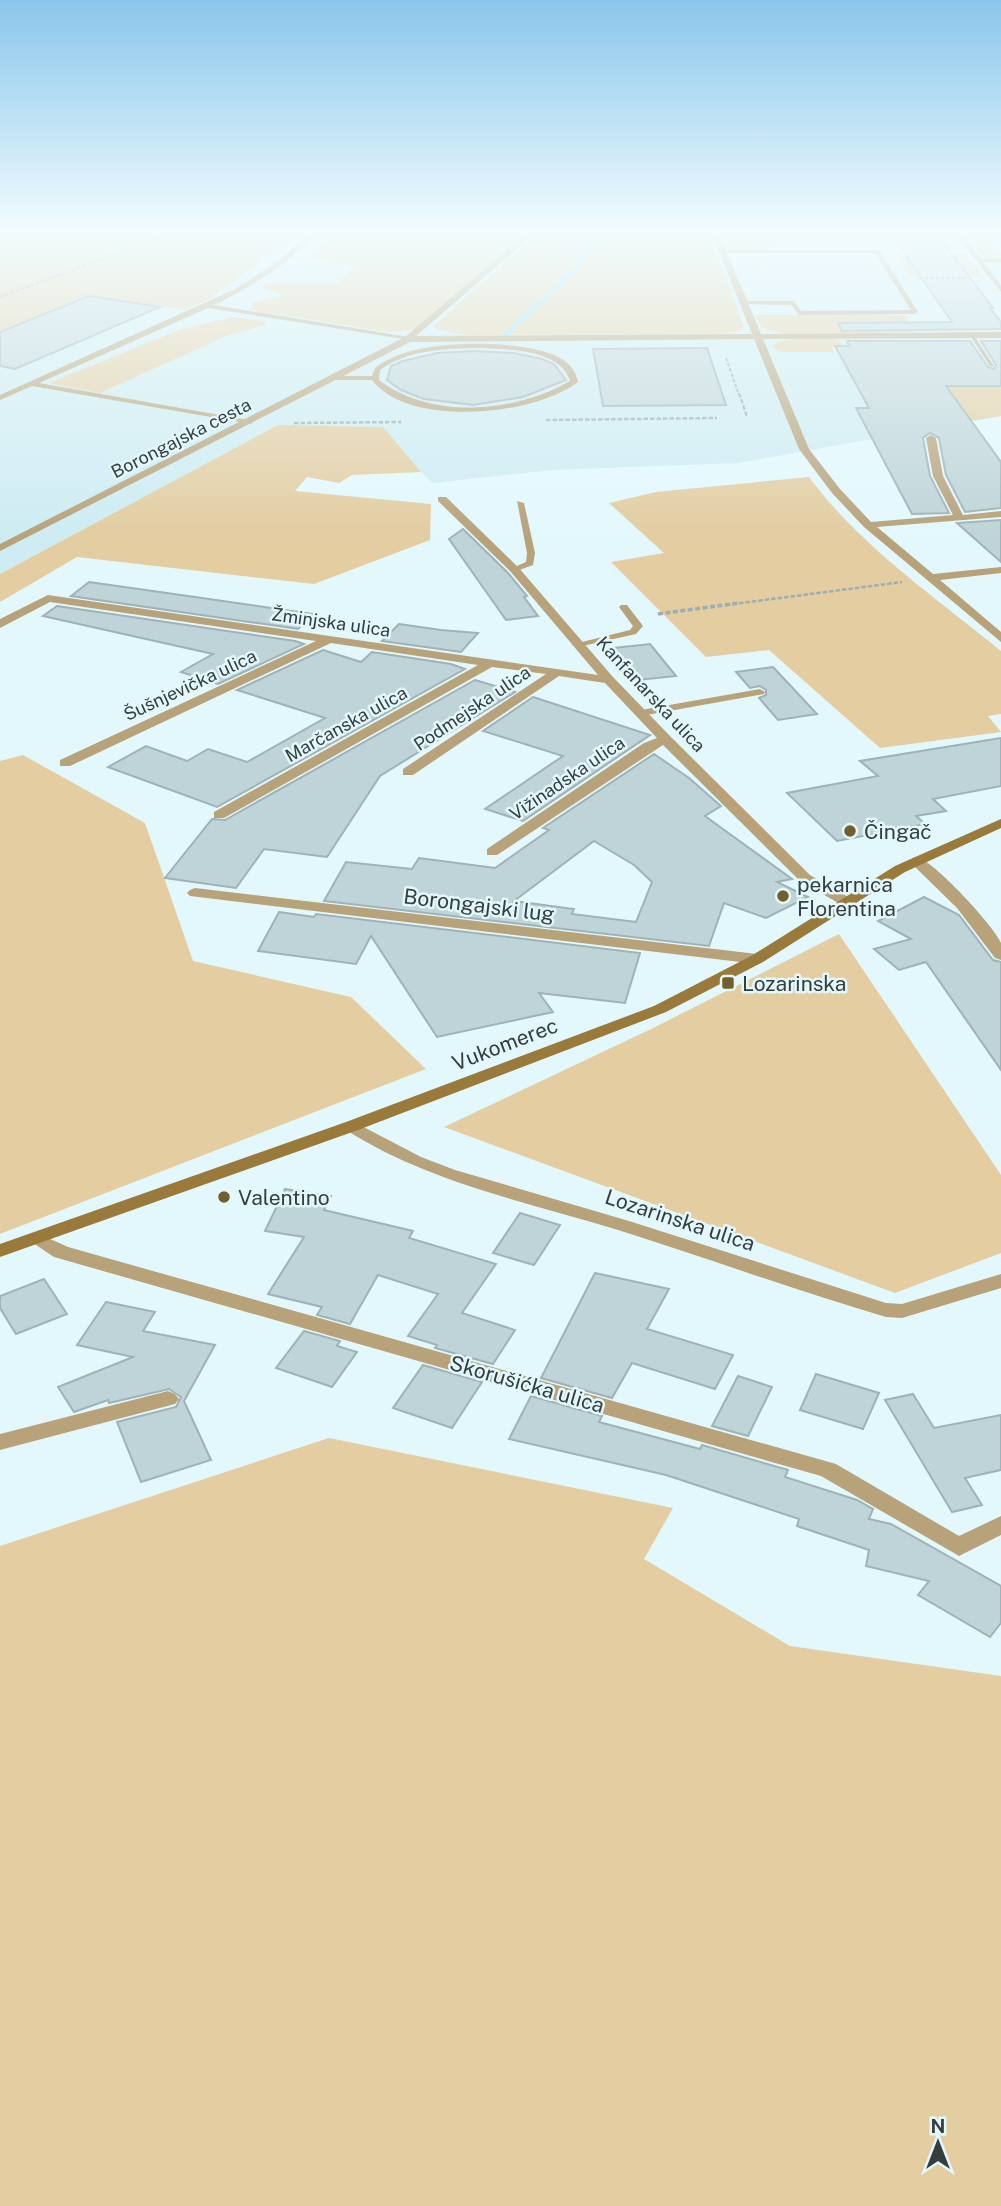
<svg xmlns="http://www.w3.org/2000/svg" width="1001" height="2206" font-family="'Public Sans',sans-serif">
<rect width="100%" height="100%" fill="#e3f8fd"/>
<!-- built -->
<path fill="#ceecf2" d="M0 229H1001V416L739 463 552 470 433 483 421 472 278 425 0 574Z"/>
<!-- green -->
<g fill="#e3cda1">
<path d="M0 229H306V230L210 298 185 310 89 296 0 332Z"/>
<path d="M379 229H531L414 330 387 332 251 310 252 303 283 295 261 287 268 283H338L354 266 315 260 310 256C323 234 347 239 369 240Z"/>
<path d="M543 229H707L744 326 739 331 719 334 467 335 435 329V325Z"/>
<path d="M735 229H871L874 235 859 240 854 233H745L749 242 775 241 781 248 736 250 729 249 722 234H737Z"/>
<path d="M960 229 1001 232 985 234 1001 253V259H984Z"/>
<path d="M894 254 956 259 954 254H966L970 259 958 260 972 262 984 277H910Z"/>
<path d="M755 315H905L915 332 784 334 762 328Z"/>
<path d="M233 317 265 321V325L226 336 100 393 49 383 179 330Z"/>
<path d="M804 338 835 339 845 346H832L834 352H782L772 347 779 341Z"/>
<path d="M901 386H1001V416L965 422Z"/>
<path d="M278 425 383 427 421 472 352 475 339 483 307 477 295 491 431 504 430 540 314 584 77 557 0 602V574Z"/>
<path d="M809 477C860 546 935 597 1001 651V714L988 716 1001 732 880 748 769 650 706 657 611 562 664 553 609 503 656 492Z"/>
<path d="M23 755 145 823 193 961 351 997 426 1069 0 1234V761Z"/>
<path d="M839 934 1001 1175V1253L895 1293 444 1127 651 1029Z"/>
<path d="M329 1438 673 1508 644 1559 790 1646 1001 1676V2206H0V1546Z"/>
</g>
<g fill="none" stroke-linecap="round" stroke-linejoin="round">
<!-- stream -->
<path stroke="#9ae1ef" stroke-width="5" d="M505 335 573 272 602 229"/>
</g>
<!-- building -->
<g fill="#bfd4d8" stroke="#9eb2b7" stroke-width="2" fill-rule="evenodd">
<path d="M890 233H936L993 308H990L1001 322V329L842 331 838 323 952 322Z"/>
<path d="M89 296 160 307 15 369 0 366V332Z"/>
<path d="M847 341H970L988 367 994 369 996 365 981 341H1001V386H946L1001 462V508L965 512 946 475 939 438 930 433 923 438 930 476 949 513 912 514 856 408H869L835 346H849Z"/>
<path d="M707 348 726 405 603 406 593 349Z"/>
<path d="M474 351 514 353 542 359 554 364 566 380 523 397 473 405 424 399 401 390 387 380 391 366 403 361 437 353Z"/>
<path d="M1001 520V562L957 523Z"/>
<path d="M463 529 508 573 527 596 524 597 538 616 506 620 449 539Z"/>
<path d="M89 582 181 595 313 614 298 629 71 596Z"/>
<path d="M57 606 295 641 304 644 218 684 181 672 213 654 43 616Z"/>
<path d="M399 624 441 630 478 633 461 652 382 641Z"/>
<path d="M650 644 676 676 638 680 613 648Z"/>
<path d="M323 650 361 662 372 652 451 664 465 669 217 807 108 767 146 746 187 761 208 749 247 762 325 718 237 690Z"/>
<path d="M773 667 817 714 778 720 759 698 766 695V690L760 686 750 688 736 672Z"/>
<path d="M475 680 515 692 380 776 327 857 264 849 236 888 165 878 212 819 225 820Z"/>
<path d="M533 697 650 735 523 821 485 809 563 756 483 731Z"/>
<path d="M1001 738V786L933 799 946 811 916 816 925 824 837 841 787 793 878 776 860 761Z"/>
<path d="M654 754 689 778 721 806 705 816 792 879 777 882 808 897 766 918 724 903 709 946 324 901 346 862 412 869 419 858 495 868 549 830 543 828ZM594 841 634 865 652 882 636 922 572 914 574 909 514 901Z"/>
<path d="M924 897 959 915 993 960 1001 962V1070L926 962 899 970 874 949 911 939 878 921Z"/>
<path d="M279 912 314 917 316 914 640 953 625 1003 539 993 553 1012 437 1037 371 936 356 964 258 951Z"/>
<path d="M285 1189 331 1196 324 1210 413 1231 409 1238 496 1264 462 1313 515 1330 493 1364 435 1348 437 1345 408 1336 438 1294 378 1275 350 1324 317 1315 322 1307 268 1294 304 1237 265 1231Z"/>
<path d="M520 1213 560 1225 534 1265 493 1253Z"/>
<path d="M595 1273 669 1289 647 1329 733 1355 715 1389 632 1363 612 1398 541 1378Z"/>
<path d="M44 1279 67 1314 16 1334 0 1308V1296Z"/>
<path d="M106 1302 155 1312 143 1331 215 1345 184 1401 211 1460 141 1482 117 1422 176 1407 181 1397 169 1389 109 1403 108 1400 74 1412 58 1387 133 1357 77 1345Z"/>
<path d="M304 1331 340 1341 337 1346 357 1352 332 1387 276 1368Z"/>
<path d="M423 1365 482 1382 452 1428 393 1408Z"/>
<path d="M816 1374 879 1393 863 1429 800 1410Z"/>
<path d="M738 1376 772 1387 748 1436 712 1426Z"/>
<path d="M913 1394 934 1428 1001 1415V1470L965 1478 982 1505 952 1512 885 1400Z"/>
<path d="M531 1396 602 1416 599 1422 700 1449 702 1445 788 1470 785 1477 857 1500 873 1509 869 1519 891 1524 1001 1586V1623L990 1637 918 1595 929 1581 866 1566 869 1550 797 1526 799 1519 666 1475 509 1439Z"/>
</g>
<g fill="none" stroke-linecap="round" stroke-linejoin="round">
<!-- path-far2 -->
<g stroke="#9eaeb2" stroke-width="2" stroke-dasharray="3.5 2" stroke-linecap="butt">
<path d="M879 233 892 229"/>
<path d="M986 233H1001"/>
<path d="M919 278H966"/>
<path d="M0 297 184 229"/>
<path d="M726 358 739 395"/>
</g>
<!-- path-far1 -->
<g stroke="#9eaeb2" stroke-width="2.5" stroke-dasharray="4.5 2" stroke-linecap="butt">
<path d="M739 393 747 417"/>
<path d="M546 420 717 418"/>
<path d="M294 423 401 422"/>
<path d="M726 605 902 582"/>
</g>
<!-- path -->
<path stroke="#9eaeb2" stroke-width="3.5" stroke-dasharray="5 2.5" stroke-linecap="butt" d="M658 614 739 603"/>
<!-- lane -->
<g fill="#b7a27a" fill-rule="evenodd">
<path d="M313 229H319C291 264 252 286 214 305L408 337 410 340 208 308 39 383 248 420 252 422 251 424 32 386 0 400V395L233 290 279 261Z"/>
<path d="M722 250H879L918 312 915 314 799 315 792 305 741 304 743 301H794L801 311 911 310 875 253H720Z"/>
<path d="M1001 259V263L975 261 978 259Z"/>
<path d="M969 334H973L994 366H990Z"/>
<path d="M462 344C489 343 560 344 574 371 576 374 577 378 578 382 534 416 408 428 372 380H333L329 378 333 376H372L375 368C401 349 431 346 462 344ZM474 348C502 349 561 348 570 381 514 413 432 420 379 380L380 370C408 350 441 349 474 348Z"/>
<path d="M517 501 524 503 535 553 533 565 514 572 510 569 526 562 527 553Z"/>
<path d="M621 605H627L643 626 636 634 578 647V643L630 630 633 626 619 607Z"/>
<path d="M760 689 765 692 764 694 641 716 636 713 641 710Z"/>
</g>
<!-- street -->
<g fill="#b7a27a" fill-rule="evenodd">
<path d="M532 229H540L416 336 752 334 710 229H717L761 334 1001 332V338L763 339 809 449 840 489 871 522 953 515 933 476 926 438 931 435 936 438 943 476 963 515 1001 511V517L877 527 933 574 1001 567V573L940 580 1001 632V642L864 527 832 493 799 449 754 339 410 342 0 551V544L405 337Z"/>
<path d="M951 229H958L1001 285V292Z"/>
<path d="M438 497H446L518 567 613 677 670 736 810 875 850 898 853 901 850 904H840L800 881 663 745 497 855H487V849L644 743 657 738 605 683 559 676 413 775H403V769L546 674 492 667 224 818H214V812L478 665 331 643 70 766H60V760L316 641 50 602 0 628V619L48 595 598 675 510 571 438 501Z"/>
<path d="M917 857C934 861 994 926 1001 943 1001 948 1001 955 1001 960L995 958 957 908 912 864V858Z"/>
<path d="M195 888 757 954 765 959 757 964 190 896 187 893 190 890Z"/>
<path d="M352 1121 421 1157 455 1170 629 1221 886 1303 902 1304 1001 1274V1288L902 1318 886 1317C796 1291 708 1258 618 1230 524 1201 430 1183 346 1130L343 1126 346 1122Z"/>
<path d="M37 1233 68 1247 836 1464 959 1536 1001 1516V1535L959 1556 821 1476 54 1257 27 1239Z"/>
<path d="M168 1391 175 1394 179 1399 175 1404 0 1450V1434Z"/>
</g>
<!-- secondary -->
<path fill="#997a3a" fill-rule="evenodd" d="M1001 819V828L905 872 763 962 666 1012 358 1130 0 1257V1244L346 1122 654 1006 751 956 895 866Z"/>
</g>
<!-- sky -->
<linearGradient id="sky" x2="0" y2="1"><stop stop-color="#89c6eb"/><stop offset="0.43" stop-color="#f2fcfe"/><stop offset="1" stop-color="#f2fcfe" stop-opacity="0"/></linearGradient>
<rect width="1001" height="538" fill="url(#sky)"/>
<!-- markers -->
<g fill="#755e2e" stroke="#e3f8fd" stroke-width="2.5">
<circle cx="850" cy="831" r="7"/>
<circle cx="783" cy="896" r="7"/>
<rect x="721" y="976" width="14" height="14" rx="3.5"/>
<circle cx="224" cy="1197" r="7"/>
</g>
<g text-anchor="middle" dominant-baseline="central" stroke-width="5" stroke-linejoin="round" paint-order="stroke">
<!-- far-street labels -->
<g font-size="18" fill="#353d3f" stroke="#e3f8fd">
<text transform="translate(181 438) rotate(-27)">Borongajska cesta</text>
<text transform="translate(331 622) rotate(8)">Žminjska ulica</text>
<text transform="translate(190 685) rotate(-25)">Šušnjevička ulica</text>
<text transform="translate(651 694) rotate(47)">Kanfanarska ulica</text>
<text transform="translate(472 708) rotate(-34)">Podmejska ulica</text>
<text transform="translate(346 724) rotate(-29)">Marčanska ulica</text>
<text transform="translate(567 778) rotate(-34)">Vižinadska ulica</text>
</g>
<!-- poi labels -->
<g font-size="21" fill="#353d3f" stroke="#e3f8fd" text-anchor="start">
<text x="864" y="831">Čingač</text>
<text x="797" y="884">pekarnica<tspan x="797" dy="24">Florentina</tspan></text>
<text x="742" y="983">Lozarinska</text>
<text x="238" y="1197">Valentino</text>
</g>
<!-- street labels -->
<g font-size="21" fill="#353d3f" stroke="#e3f8fd">
<text transform="translate(479 905) rotate(7)">Borongajski lug</text>
<text transform="translate(505 1044) rotate(-21)">Vukomerec</text>
<text transform="translate(680 1220) rotate(18)">Lozarinska ulica</text>
<text transform="translate(527 1384) rotate(16)">Skorušićka ulica</text>
</g>
</g>
<!-- north arrow -->
<g transform="translate(938 2143)" stroke="#e3f8fd" stroke-width="5" paint-order="stroke">
<path d="M0-5L12 26L0 18L-12 26Z" fill="#353d3f"/>
<text y="-10" font-size="19" font-weight="bold" text-anchor="middle" fill="#353d3f">N</text>
</g>
</svg>
